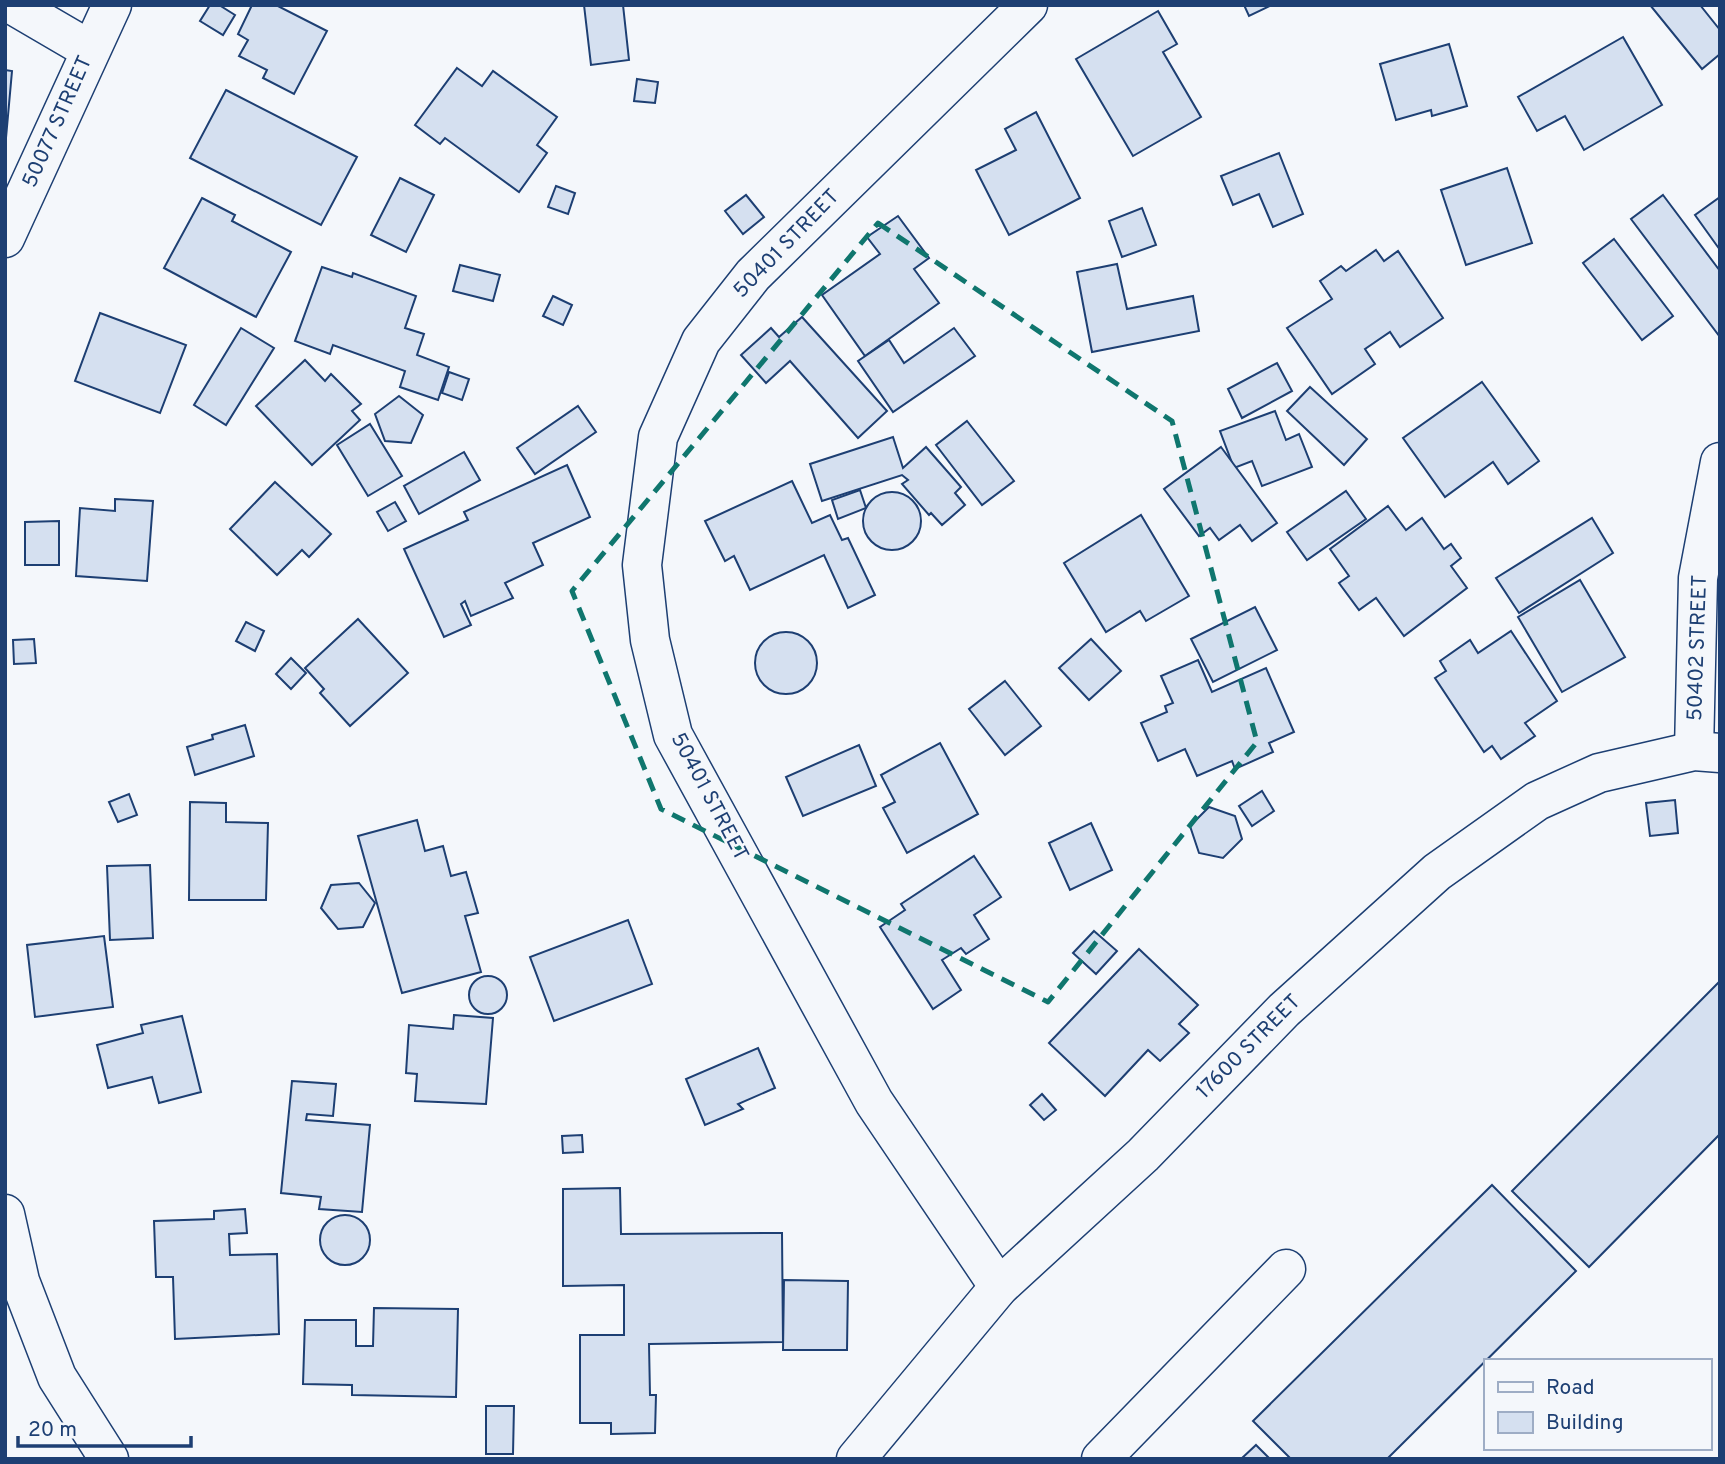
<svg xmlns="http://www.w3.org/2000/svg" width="1725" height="1464" font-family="Overpass,sans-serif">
<rect width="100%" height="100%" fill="#f4f7fb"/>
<!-- building -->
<g fill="#d5e0f0" stroke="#1d3f73" stroke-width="2">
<path d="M210 5H219L235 15 223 35 200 21Z"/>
<path d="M252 5H276L327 31 294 94 263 78 267 70 239 56 248 40 238 34Z"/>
<path d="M584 5H623L629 60 591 65Z"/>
<path d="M1244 5H1272L1249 16Z"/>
<path d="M1650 5H1700L1720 30V54L1702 69Z"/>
<path d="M1158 11 1177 44 1163 52 1201 117 1133 156 1076 59Z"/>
<path d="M1623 37 1662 105 1584 150 1565 116 1537 131 1518 97Z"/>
<path d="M1449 44 1467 106 1432 116 1431 110 1396 120 1380 64Z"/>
<path d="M457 68 482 86 493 71 557 117 537 145 547 153 519 192 445 138 440 144 415 125Z"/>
<path d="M5 70 12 71 5 149Z"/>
<path d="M637 79 658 82 655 103 634 101Z"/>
<path d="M226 90 357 157 321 225 190 158Z"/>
<path d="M1036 112 1080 198 1009 235 976 170 1016 150 1005 129Z"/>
<path d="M1279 153 1303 214 1273 227 1259 194 1233 205 1221 176Z"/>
<path d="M1507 168 1532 243 1466 265 1441 190Z"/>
<path d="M400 178 434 195 406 252 371 235Z"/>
<path d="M556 186 575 193 568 214 548 207Z"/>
<path d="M746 195 764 217 743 234 725 211Z"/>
<path d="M1663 195 1720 271V337L1631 219Z"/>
<path d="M1720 197V250L1695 215Z"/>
<path d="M202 198 235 215 232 221 291 252 256 317 164 268Z"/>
<path d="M1142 208 1156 245 1122 257 1109 221Z"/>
<path d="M898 216 929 258 914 269 939 303 865 356 822 295 880 254 867 237Z"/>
<path d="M1614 239 1673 316 1642 340 1583 263Z"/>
<path d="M1376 250 1384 261 1398 251 1443 318 1400 347 1390 332 1365 349 1375 364 1332 394 1287 328 1332 299 1320 281 1341 266 1346 271Z"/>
<path d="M1117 264 1127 309 1193 296 1199 331 1092 352 1077 272Z"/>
<path d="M460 265 500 275 493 301 453 291Z"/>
<path d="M322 267 352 277 353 273 416 296 405 328 424 334 417 355 449 367 438 400 400 387 405 371 333 345 330 354 295 341Z"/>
<path d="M553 296 572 305 563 325 543 316Z"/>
<path d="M100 313 186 345 160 413 75 381Z"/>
<path d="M802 317 887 411 858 438 790 361 766 383 741 355 771 328 779 337Z"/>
<path d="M241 328 274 348 226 425 194 405Z"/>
<path d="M954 328 975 356 893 412 858 361 889 340 904 363Z"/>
<path d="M305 360 325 381 331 374 361 404 352 411 360 420 312 465 256 406Z"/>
<path d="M1277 363 1292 391 1242 418 1228 389Z"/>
<path d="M449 372 469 379 462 400 442 393Z"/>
<path d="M1482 382 1539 461 1508 484 1493 462 1445 497 1403 438Z"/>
<path d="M1310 387 1367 439 1344 465 1287 411Z"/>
<path d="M399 396 423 415 411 443 385 441 375 414Z"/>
<path d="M578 406 596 432 535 474 517 448Z"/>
<path d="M1275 411 1286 440 1299 434 1312 467 1262 486 1252 461 1234 468 1220 431Z"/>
<path d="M967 421 1014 481 982 505 936 445Z"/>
<path d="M370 424 402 476 368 496 337 445Z"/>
<path d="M893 437 903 468 926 447 961 487 955 493 965 505 942 525 931 513 929 515 902 484 908 480 902 475 822 501 810 464Z"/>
<path d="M1221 447 1277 523 1252 541 1240 525 1219 540 1210 528 1199 536 1164 489Z"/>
<path d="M464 452 480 480 419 514 404 486Z"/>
<path d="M567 465 590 517 533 543 543 565 505 583 513 598 471 616 465 601 461 604 471 625 444 637 404 549 468 520 464 512Z"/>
<path d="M792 481 812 523 830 515 842 540 848 538 875 595 848 608 824 555 750 590 734 556 725 561 705 521Z"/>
<path d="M275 482 331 534 309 557 302 550 277 575 230 529Z"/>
<path d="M860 490 866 508 838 519 832 500Z"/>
<path d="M1346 491 1366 519 1307 560 1287 532Z"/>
<circle cx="892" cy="521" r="29"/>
<path d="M115 499 153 501 147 581 76 576 80 508 115 511Z"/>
<path d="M395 502 406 521 388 531 377 512Z"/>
<path d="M1388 506 1406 530 1422 518 1444 549 1451 544 1461 558 1451 566 1467 588 1404 636 1376 598 1359 610 1339 583 1349 576 1330 549Z"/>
<path d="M1141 515 1189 596 1146 621 1140 611 1106 632 1064 563Z"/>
<path d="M1592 518 1613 553 1519 613 1496 578Z"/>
<path d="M59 521V565H25V522Z"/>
<path d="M1580 580 1625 657 1562 692 1518 617Z"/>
<path d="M1255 607 1277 650 1213 682 1191 639Z"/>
<path d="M358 619 408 673 350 726 320 693 324 689 305 668Z"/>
<path d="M246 622 264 631 255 651 236 641Z"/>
<path d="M1511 631 1557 701 1525 723 1535 736 1501 759 1492 746 1484 752 1435 678 1446 671 1440 661 1470 640 1478 653Z"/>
<circle cx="786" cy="663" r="31"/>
<path d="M34 639 36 663 14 664 13 640Z"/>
<path d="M1091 639 1121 671 1089 700 1059 668Z"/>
<path d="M291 658 306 673 291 689 276 674Z"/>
<path d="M1198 660 1212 692 1266 668 1294 732 1269 743 1273 752 1235 769 1232 761 1197 776 1185 749 1158 761 1141 723 1167 712 1165 706 1173 703 1161 676Z"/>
<path d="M1005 681 1041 726 1005 755 969 709Z"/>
<path d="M245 725 254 756 195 775 187 747 213 739 212 735Z"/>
<path d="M940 743 978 814 907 853 883 808 895 802 881 775Z"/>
<path d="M859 745 876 786 803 816 786 777Z"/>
<path d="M1262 791 1274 811 1252 826 1239 806Z"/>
<path d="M129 794 137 815 118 822 109 802Z"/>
<path d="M1675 800 1678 833 1650 836 1646 803Z"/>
<path d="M190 802 226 803V822L268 823 266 900H189Z"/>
<path d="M1209 807 1235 816 1242 839 1223 858 1199 853 1190 826Z"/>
<path d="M417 820 425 851 443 846 451 876 466 872 478 913 465 916 481 972 402 993 358 836Z"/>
<path d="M1091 823 1112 870 1070 890 1049 843Z"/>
<path d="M974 856 1001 897 974 915 989 939 966 954 961 948 942 960 961 990 933 1009 880 927 905 910 901 904Z"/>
<path d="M150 865 153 938 110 940 107 866Z"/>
<path d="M359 883 375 903 363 927 338 929 321 908 331 885Z"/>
<path d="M628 920 652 984 554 1021 530 957Z"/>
<path d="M1094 931 1117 951 1096 974 1073 953Z"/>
<path d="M104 936 113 1007 35 1017 27 945Z"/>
<path d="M1139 949 1198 1005 1179 1024 1189 1033 1160 1061 1148 1050 1105 1096 1049 1043Z"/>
<circle cx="488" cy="995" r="19"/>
<path d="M1720 981V1134L1589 1267 1512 1191Z"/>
<path d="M454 1015 493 1018 486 1104 415 1101 417 1074 406 1073 409 1025 453 1029Z"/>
<path d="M182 1016 201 1092 159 1103 152 1077 108 1088 97 1045 143 1033 141 1025Z"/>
<path d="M758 1048 775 1088 738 1104 743 1109 705 1125 686 1079Z"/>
<path d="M292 1081 336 1084 333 1116 307 1114 306 1120 370 1125 362 1212 319 1209 321 1197 281 1193Z"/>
<path d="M1042 1094 1056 1110 1044 1120 1030 1105Z"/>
<path d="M582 1135 583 1152 563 1153 562 1136Z"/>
<path d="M1492 1185 1576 1271 1387 1459H1291L1253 1421Z"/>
<path d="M620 1188 621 1234 782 1233 783 1342 649 1344 650 1395H656L655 1433 611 1434V1423H580V1335H624V1285L563 1286V1189Z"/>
<path d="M245 1209 247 1233 229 1234 230 1255 277 1254 279 1334 175 1339 173 1277H156L154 1221 214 1219V1211Z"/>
<circle cx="345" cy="1240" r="25"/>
<path d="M784 1280 848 1281 847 1350H783Z"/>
<path d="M374 1308 458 1309 456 1397 352 1395V1385L303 1384 305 1320H356V1346H373Z"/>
<path d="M486 1406H514L513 1454H486Z"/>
<path d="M1256 1445 1270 1459H1241Z"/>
</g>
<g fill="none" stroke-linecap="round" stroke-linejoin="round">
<defs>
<g id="minor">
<path d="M13 5 90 50"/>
<path d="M5 238 112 5"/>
<path d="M1694 751 1698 578 1720 462"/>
<path d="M5 1214 20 1281 57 1377 109 1459"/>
<path d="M999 1287 874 1102 673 735 650 640 642 565 658 437 701 341 753 275 1028 5"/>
<path d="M856 1459 999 1287 1143 1155 1284 1010 1437 872 1537 801 1599 773 1694 751 1720 753"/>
<path d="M1101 1459 1286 1269"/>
</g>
</defs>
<!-- minor casing -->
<use href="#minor" stroke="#1d3f73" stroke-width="41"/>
<!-- minor -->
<use href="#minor" stroke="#f4f7fb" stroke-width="38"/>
</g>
<!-- marked area -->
<path fill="none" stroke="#0f766e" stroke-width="5" stroke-dasharray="14 9" stroke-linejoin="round" d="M878 223 1172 421 1257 742 1048 1002 661 809 572 591Z"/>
<g text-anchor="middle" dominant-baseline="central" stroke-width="5" stroke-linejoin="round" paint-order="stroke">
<!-- street labels -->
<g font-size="21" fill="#1d3f73" stroke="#f4f7fb">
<text transform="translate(58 122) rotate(-66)">50077 STREET</text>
<text transform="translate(787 244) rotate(-46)">50401 STREET</text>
<text transform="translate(1698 648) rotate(-88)">50402 STREET</text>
<text transform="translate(709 797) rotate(62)">50401 STREET</text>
<text transform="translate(1249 1047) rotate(-45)">17600 STREET</text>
</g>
</g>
<!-- border -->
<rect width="1725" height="1464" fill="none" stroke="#1d3f73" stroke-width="14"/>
<!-- legend -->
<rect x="1484" y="1359" width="228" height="91" fill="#f4f7fb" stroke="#9eadc5" stroke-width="2"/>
<rect x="1498" y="1382" width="35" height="10" fill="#f4f7fb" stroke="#9eadc5" stroke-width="2"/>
<text x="1546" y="1394" font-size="21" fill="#1d3f73">Road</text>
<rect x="1498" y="1412" width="35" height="21" fill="#d5e0f0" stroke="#9eadc5" stroke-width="2"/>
<text x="1546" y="1429" font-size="21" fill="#1d3f73">Building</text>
<!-- scale -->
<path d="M18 1436v10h173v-10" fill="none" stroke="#1d3f73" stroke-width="3.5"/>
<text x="28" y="1436" font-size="21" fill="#1d3f73" stroke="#f4f7fb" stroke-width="5" paint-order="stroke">20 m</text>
</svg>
